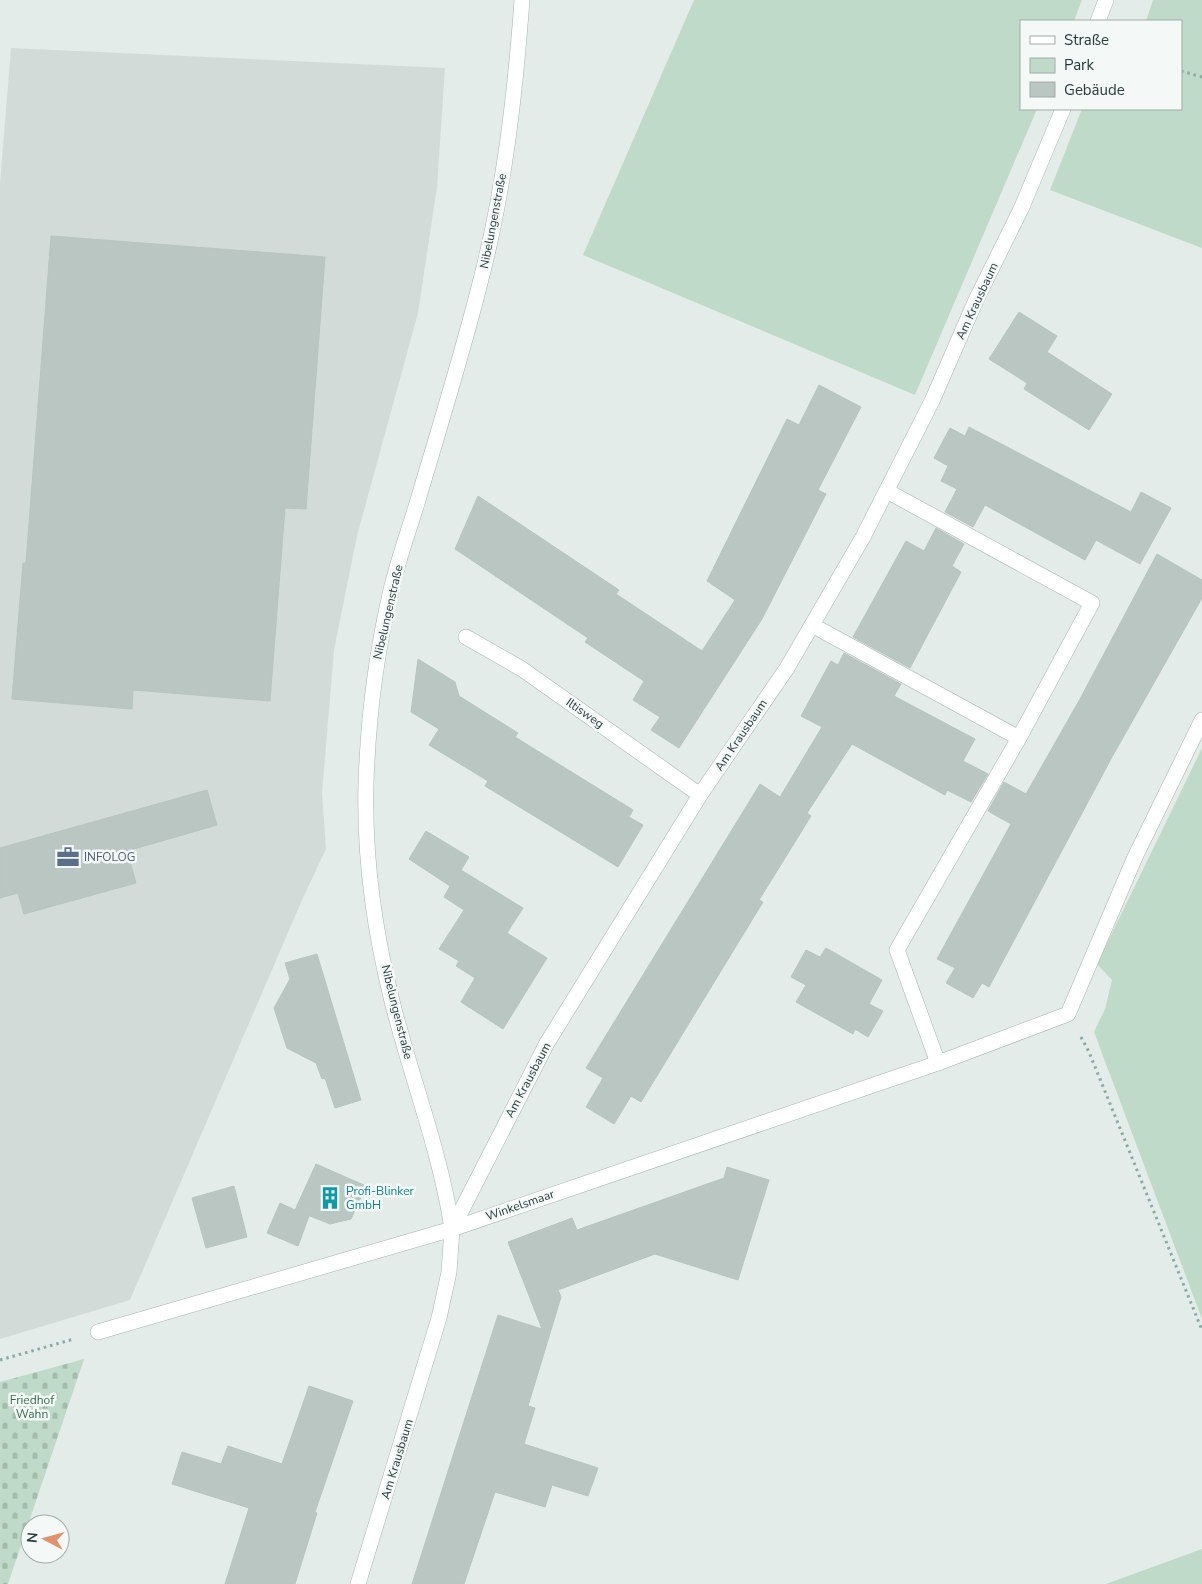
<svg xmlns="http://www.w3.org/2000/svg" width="1202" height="1584" font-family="'Nunito Sans',sans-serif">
<defs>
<pattern id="cemetery-stones" width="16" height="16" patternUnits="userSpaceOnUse" patternTransform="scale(1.25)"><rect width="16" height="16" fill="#bfdac8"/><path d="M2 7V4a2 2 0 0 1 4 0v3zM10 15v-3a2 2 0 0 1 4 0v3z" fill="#a4bcac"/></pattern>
</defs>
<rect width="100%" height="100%" fill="#e4ece9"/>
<!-- built -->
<path fill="#d2dbd8" d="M11 48 445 68 437 187 418 313 357 536 334 650 322 793 326 849 302 900 130 1300 0 1339V184Z"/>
<!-- green -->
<g fill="#bfdac8">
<path d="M694 0H1082L1074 21H1021V109H1037L915 395 583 255Z"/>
<path d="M1153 0H1202V248L1050 190 1082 109H1181V21H1146Z"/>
<path d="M1202 748V1319L1094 1032 1105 1009 1112 980 1097 964Z"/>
<path d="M1202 1549V1584H1106Z"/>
</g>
<!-- cemetery -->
<path fill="url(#cemetery-stones)" d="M84 1359 8 1584H0V1382Z"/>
<!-- building -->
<g fill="#b9c6c2" stroke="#b7c4c0">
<path d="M51 236 325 257 306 509 285 508 270 701 133 690 132 709 12 699 23 563H26Z"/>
<path d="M1019 312 1057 336 1047 352 1112 394 1089 430 1024 389 1027 383 989 359Z"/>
<path d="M819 385 861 407 818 490 826 494 762 619 679 748 651 730 660 717 633 700 644 681 585 642 588 638 455 549 478 496 619 590 616 594 702 651 735 600 707 581 787 419 799 425Z"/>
<path d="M969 427 1131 512 1141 492 1171 508 1140 564 1096 540 1085 560 985 505 973 527 945 512 957 489 941 481 948 466 934 458 950 428 965 436Z"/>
<path d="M936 528 964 544 952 566 961 572 910 668 853 637 906 541 924 551Z"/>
<path d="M1157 554 1202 580V598L1112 757 989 987 982 983 973 998 946 983 955 968 937 959 1011 824 988 811 1004 782 1026 794 1080 699Z"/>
<path d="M844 653 901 684 894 696 975 739 963 761 988 774 971 802 947 790 945 795 852 744 807 813 811 816 759 900 763 902 641 1102 631 1096 614 1124 586 1107 603 1078 586 1068 760 784 780 797 822 727 801 716 831 661 838 665Z"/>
<path d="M418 659 455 682 459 696 518 733 515 737 633 810 629 817 643 825 618 867 485 786 488 781 429 745 439 729 411 712Z"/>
<path d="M207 790 217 825 127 851 136 883 24 914 18 893 0 898V848Z"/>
<path d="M426 831 469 857 461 870 523 908 507 933 547 958 503 1029 461 1002 475 978 456 966 459 961 439 949 464 910 444 897 450 886 409 859Z"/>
<path d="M826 948 882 980 869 1004 883 1011 868 1037 855 1029 853 1034 796 1002 806 985 791 977 806 950 820 957Z"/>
<path d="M317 954 361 1100 335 1108 325 1078 322 1079 316 1063 287 1048 274 1008 290 979 285 963Z"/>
<path d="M316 1164 366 1186 351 1219 330 1224 305 1214 309 1216 298 1246 267 1233 280 1203 295 1210Z"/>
<path d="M727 1167 769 1180 738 1280 655 1254 558 1290 561 1297 528 1406 535 1408 524 1444 598 1468 588 1496 552 1485 545 1507 495 1492 464 1584H412L498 1315 542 1329 508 1242 572 1218 577 1230 724 1178Z"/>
<path d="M234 1186 247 1237 206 1248 192 1198Z"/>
<path d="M309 1386 353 1401 315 1512 317 1513 295 1584H225L249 1508 172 1484 182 1452 221 1464 228 1446 282 1464Z"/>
</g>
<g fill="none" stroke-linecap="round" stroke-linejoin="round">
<defs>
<g id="service">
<path d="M887 491 1092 603 1019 738 897 950 938 1063 1068 1014 1135 857 1202 720"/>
<path d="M812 625 1019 738"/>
</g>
<g id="minor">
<path d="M1098 21 1106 0"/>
<path d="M466 637 522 669 700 795"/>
<path d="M452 1229C440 1149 410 1075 391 997 374 928 364 856 366 784 368 719 376 654 391 590 398 560 409 530 418 500 439 429 461 358 479 287 504 193 515 96 522 0"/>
<path d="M98 1332 452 1229 938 1063"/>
<path d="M358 1584 439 1318 449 1272 452 1229 547 1043 700 795 787 668 863 537 932 401 976 300 1021 209 1063 109"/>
</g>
</defs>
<!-- service casing -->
<use href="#service" stroke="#a7b3b0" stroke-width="16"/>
<!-- minor casing -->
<use href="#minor" stroke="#a7b3b0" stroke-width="16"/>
<!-- path -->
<g stroke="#88aba3" stroke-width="3" stroke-dasharray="2.5 4" stroke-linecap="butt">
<path d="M1181 71 1202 77"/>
<path d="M1081 1037 1089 1052 1202 1330"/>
<path d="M0 1360 74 1339"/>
</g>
<!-- service -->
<use href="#service" stroke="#fff" stroke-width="15"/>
<!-- minor -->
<use href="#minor" stroke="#fff" stroke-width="15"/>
</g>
<!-- icons -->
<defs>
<symbol id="office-bare" viewBox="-9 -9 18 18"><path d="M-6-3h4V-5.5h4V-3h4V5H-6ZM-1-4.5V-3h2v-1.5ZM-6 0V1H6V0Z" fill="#5c6f8a" stroke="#f4f8f6" stroke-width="2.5" paint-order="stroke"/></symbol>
<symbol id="building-bare" viewBox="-9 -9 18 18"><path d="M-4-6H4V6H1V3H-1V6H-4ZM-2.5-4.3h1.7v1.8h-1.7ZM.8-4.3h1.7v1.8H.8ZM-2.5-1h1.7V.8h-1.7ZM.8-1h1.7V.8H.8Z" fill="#0f9aa8" stroke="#f4f8f6" stroke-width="2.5" paint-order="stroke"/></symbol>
</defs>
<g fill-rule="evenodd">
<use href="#office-bare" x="52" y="841" width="32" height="32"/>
<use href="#building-bare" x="314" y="1182" width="32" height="32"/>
</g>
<g text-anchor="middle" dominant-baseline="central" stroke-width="5" stroke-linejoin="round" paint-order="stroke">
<!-- street labels -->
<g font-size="12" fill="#253b37" stroke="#f4f8f6">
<text transform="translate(493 221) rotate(-79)">Nibelungenstraße</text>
<text transform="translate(977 301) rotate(-65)">Am Krausbaum</text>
<text transform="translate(388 612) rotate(-77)">Nibelungenstraße</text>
<text transform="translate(585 713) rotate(35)">Iltisweg</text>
<text transform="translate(741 735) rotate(-56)">Am Krausbaum</text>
<text transform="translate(397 1012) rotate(76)">Nibelungenstraße</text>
<text transform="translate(528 1080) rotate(-62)">Am Krausbaum</text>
<text transform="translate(520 1205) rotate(-19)">Winkelsmaar</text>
<text transform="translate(397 1459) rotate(-73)">Am Krausbaum</text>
</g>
<!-- service labels -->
<g font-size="12" fill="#4e5e75" stroke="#f4f8f6" text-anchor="start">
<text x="84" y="857">INFOLOG</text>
</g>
<!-- culture labels -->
<g font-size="12" fill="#0d838f" stroke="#f4f8f6" text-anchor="start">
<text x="346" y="1191">Profi-Blinker<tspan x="346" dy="14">GmbH</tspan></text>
</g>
<!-- park labels -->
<g font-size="12" fill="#356d4e" stroke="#f4f8f6">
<text x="32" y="1400">Friedhof<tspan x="32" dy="14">Wahn</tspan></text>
</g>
</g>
<!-- legend -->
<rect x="1020" y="20" width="162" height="90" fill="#f4f8f6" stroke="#a1acaa"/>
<rect x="1030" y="36" width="25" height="8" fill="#ffffff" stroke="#a1acaa"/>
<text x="1064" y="45" font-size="15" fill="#253b37">Straße</text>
<rect x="1030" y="58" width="25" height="15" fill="#bfdac8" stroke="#a1acaa"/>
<text x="1064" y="70" font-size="15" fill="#253b37">Park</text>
<rect x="1030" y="82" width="25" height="15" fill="#b9c6c2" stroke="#a1acaa"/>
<text x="1064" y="95" font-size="15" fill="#253b37">Gebäude</text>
<!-- north arrow -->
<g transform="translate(45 1539) rotate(276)"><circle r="24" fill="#f4f8f6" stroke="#a1acaa"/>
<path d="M0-4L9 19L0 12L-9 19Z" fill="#e1916d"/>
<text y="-8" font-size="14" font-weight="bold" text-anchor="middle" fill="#253b37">N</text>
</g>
</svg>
